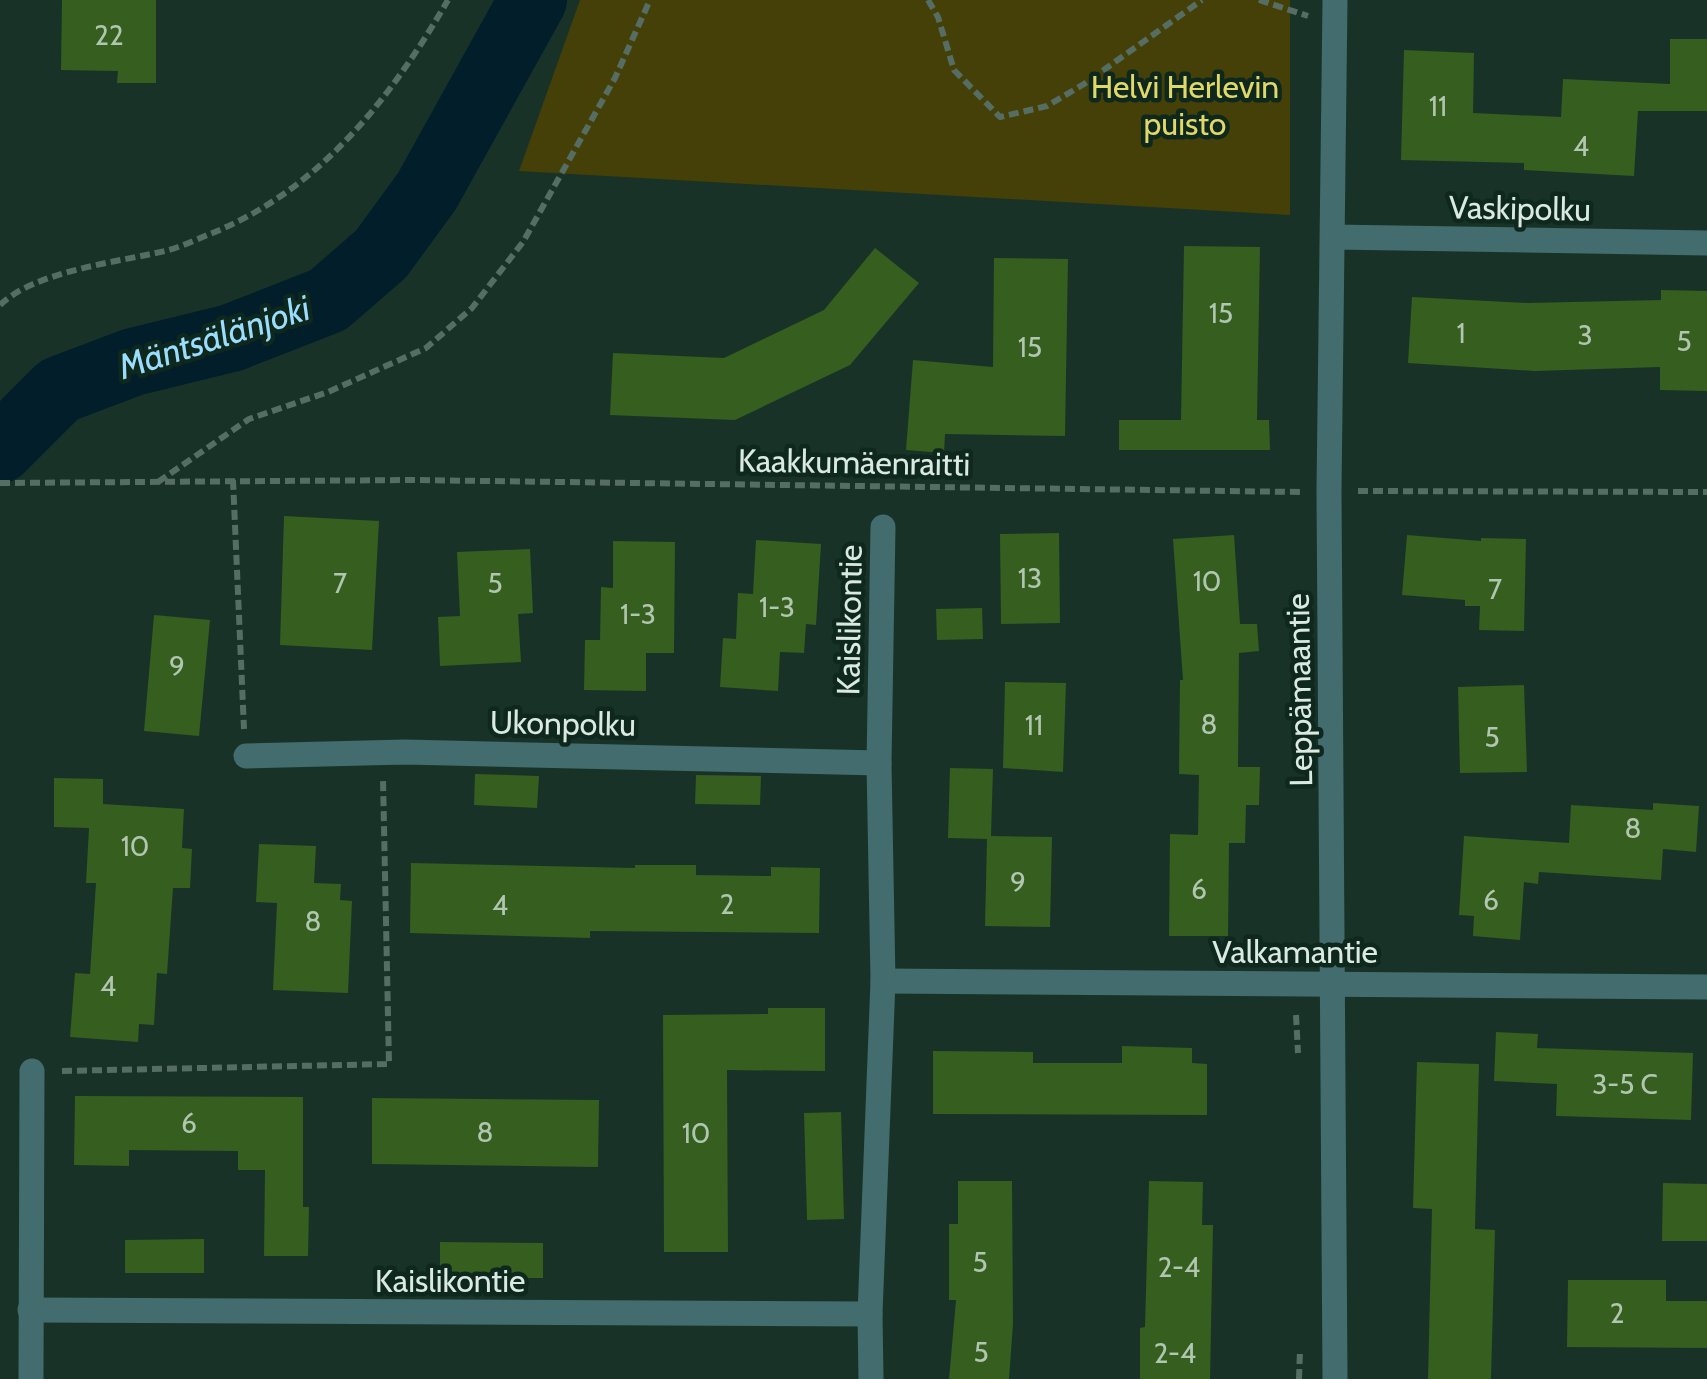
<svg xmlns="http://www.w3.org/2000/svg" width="1707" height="1379" font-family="Cabin,sans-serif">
<rect width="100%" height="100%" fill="#183228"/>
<!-- green -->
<path fill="#444007" d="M580 0H1290V215L519 171Z"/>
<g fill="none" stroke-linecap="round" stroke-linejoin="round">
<!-- river -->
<path stroke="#011e2a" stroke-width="68" d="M0 449 59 390 133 362 231 338 328 300 381 254 427 191 533 0"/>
</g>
<!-- building -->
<g fill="#365e1e">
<path d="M62 0H156V83H117L118 71 61 70Z"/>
<path d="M1670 39H1707V111H1638L1634 176 1524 170V163L1401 160 1404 50 1474 53 1473 113 1561 117 1563 79 1670 84Z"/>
<path d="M1184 246 1260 247 1257 420H1269L1270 450H1119V420H1181Z"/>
<path d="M875 248 919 283 850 365 735 420 610 415 613 353 724 358 824 310Z"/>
<path d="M994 258 1068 259 1065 436 945 434 944 453 906 450 913 360 993 367Z"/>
<path d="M1661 290 1707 291V391L1660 390V367L1535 371 1408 363 1412 297 1528 303 1661 300Z"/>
<path d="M284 516 379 521 372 650 280 645Z"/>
<path d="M1059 533 1060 623 1001 624 1000 534Z"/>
<path d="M1234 535 1240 624H1257L1259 651 1239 653 1238 767H1260L1259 805H1246L1245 843H1229L1228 936H1169L1170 834 1198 835 1199 775 1179 774 1180 680H1183L1173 539Z"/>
<path d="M1407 535 1481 541V538L1526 539 1524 631 1479 630 1480 606H1465V600L1402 595Z"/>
<path d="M756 540 821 544 816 625 806 624 804 653 780 652 778 691 720 687 723 638 736 639 738 593 753 594Z"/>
<path d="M613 541 675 542 674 653H646V691L584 690 585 640H600L601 587 613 588Z"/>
<path d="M530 549 533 613 518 614 521 662 440 666 438 617 460 616 457 552Z"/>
<path d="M982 608 983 639 937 640 936 609Z"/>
<path d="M154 615 210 620 199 736 144 731Z"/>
<path d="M1005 682 1066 683 1063 772 1003 768Z"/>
<path d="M1524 685 1527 772 1460 773 1458 687Z"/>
<path d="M950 768 993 769 991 836 1052 837 1050 927 985 926 987 839 948 838Z"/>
<path d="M475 774 539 776 537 808 474 805Z"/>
<path d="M696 775 761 776 760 805 695 804Z"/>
<path d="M54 778 103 779V804L184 809 182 848 192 849 190 888H173L167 974 157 973 154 1025 139 1024 138 1042 70 1037 75 973 90 974 96 883H86L89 828 54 827Z"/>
<path d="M1653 803 1699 806 1696 852 1663 849 1661 880 1539 872 1538 884 1524 882 1520 940 1473 936 1474 916 1459 915 1464 836 1569 843 1571 805 1653 810Z"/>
<path d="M259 844 316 846 314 883 341 884 340 900 352 901 348 993 273 990 277 903 256 902Z"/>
<path d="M411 863 635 868V865H696V875L771 876V867L820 868 819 933 590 931V938L410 933Z"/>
<path d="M768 1008H825V1071L727 1070 728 1252H664L663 1015 768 1014Z"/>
<path d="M1496 1032 1538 1034 1537 1048 1693 1053 1691 1120 1556 1116 1557 1084 1494 1081Z"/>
<path d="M1122 1046 1192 1048V1063L1207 1064V1115L933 1114V1051L1033 1052V1063H1122Z"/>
<path d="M1417 1062 1479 1064 1475 1229 1495 1230 1491 1379H1428L1432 1209 1413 1208Z"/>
<path d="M75 1096 303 1097V1207H309L308 1256H264L265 1170H238V1151L129 1150V1166L74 1165Z"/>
<path d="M372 1098 599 1100 598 1167 372 1164Z"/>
<path d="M841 1112 844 1219 807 1220 804 1113Z"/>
<path d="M958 1181H1012L1013 1324 1009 1379H949L956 1300H949V1224H958Z"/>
<path d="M1149 1181 1203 1182 1202 1225H1213L1210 1379H1140V1328L1145 1327Z"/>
<path d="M1663 1183 1707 1184V1241H1662Z"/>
<path d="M204 1239V1273H125V1240Z"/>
<path d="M440 1242 543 1243V1278H440Z"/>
<path d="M1568 1280H1666V1301H1707V1348L1567 1347Z"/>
</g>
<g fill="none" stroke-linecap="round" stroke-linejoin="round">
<!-- path -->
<g stroke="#566d63" stroke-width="6" stroke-dasharray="10 5" stroke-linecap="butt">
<path d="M928 0 938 17 954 70 1000 117 1047 106 1084 84 1202 0"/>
<path d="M1259 0 1308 16"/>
<path d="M0 305C35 271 118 262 165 251 182 247 199 238 215 232 322 187 391 98 448 0"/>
<path d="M233 480 244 729"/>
<path d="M158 482 249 419 328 392 426 348 472 308 523 242 615 78 650 0"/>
<path d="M0 483 413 480 1301 492"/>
<path d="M1358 491 1707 492"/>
<path d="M1296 1015 1298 1053"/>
<path d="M62 1071 389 1064 383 779"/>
<path d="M1299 1379 1300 1350"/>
</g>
<!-- street -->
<g stroke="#426c6d" stroke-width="25">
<path d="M1335 0 1329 491 1335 1379"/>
<path d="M1333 237 1707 243"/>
<path d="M246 756 405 752 879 763"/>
<path d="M883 981 1707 987"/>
<path d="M30 1310 870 1314 883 981 879 763 883 527"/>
<path d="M870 1314 871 1379"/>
<path d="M31 1379 32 1071"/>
</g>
</g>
<g text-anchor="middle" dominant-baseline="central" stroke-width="9" stroke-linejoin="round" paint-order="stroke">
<!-- number labels -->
<g font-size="28" fill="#b1c6b1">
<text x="109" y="35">22</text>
<text x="1438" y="106">11</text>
<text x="1581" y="146">4</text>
<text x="1221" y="313">15</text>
<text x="1461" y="333">1</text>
<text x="1585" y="335">3</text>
<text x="1684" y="341">5</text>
<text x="1030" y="347">15</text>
<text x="1030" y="578">13</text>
<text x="1207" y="581">10</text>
<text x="340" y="583">7</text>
<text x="495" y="583">5</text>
<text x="1495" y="589">7</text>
<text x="777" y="607">1-3</text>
<text x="638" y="614">1-3</text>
<text x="177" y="666">9</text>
<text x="1209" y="724">8</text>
<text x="1034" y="725">11</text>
<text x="1492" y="737">5</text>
<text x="1633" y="828">8</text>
<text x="135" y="846">10</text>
<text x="1018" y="882">9</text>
<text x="1199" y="889">6</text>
<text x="1491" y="900">6</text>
<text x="727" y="904">2</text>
<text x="500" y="905">4</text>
<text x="313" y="921">8</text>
<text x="108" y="986">4</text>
<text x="1625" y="1084">3-5 C</text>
<text x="189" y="1123">6</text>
<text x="485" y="1132">8</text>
<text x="696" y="1133">10</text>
<text x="980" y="1262">5</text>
<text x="1179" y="1267">2-4</text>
<text x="1617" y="1313">2</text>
<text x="981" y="1352">5</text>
<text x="1175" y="1353">2-4</text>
</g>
<!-- park labels -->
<g font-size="32" fill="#e1d868" stroke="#0e281e">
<text x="1185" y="86">Helvi Herlevin<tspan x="1185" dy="37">puisto</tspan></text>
</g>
<!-- street labels -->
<g font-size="32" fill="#dae9e2" stroke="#0e281e">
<text transform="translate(1520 208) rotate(1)">Vaskipolku</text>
<text transform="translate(854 462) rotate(1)">Kaakkumäenraitti</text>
<text transform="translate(849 620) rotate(-89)">Kaislikontie</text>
<text transform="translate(1299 690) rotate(-91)">Leppämaantie</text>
<text transform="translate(563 723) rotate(1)">Ukonpolku</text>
<text x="1295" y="951">Valkamantie</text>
<text x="450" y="1280">Kaislikontie</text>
</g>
<!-- water labels -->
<g font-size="35" font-style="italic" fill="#9addfd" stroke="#0e281e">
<text transform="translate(214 337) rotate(-18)">Mäntsälänjoki</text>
</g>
</g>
</svg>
